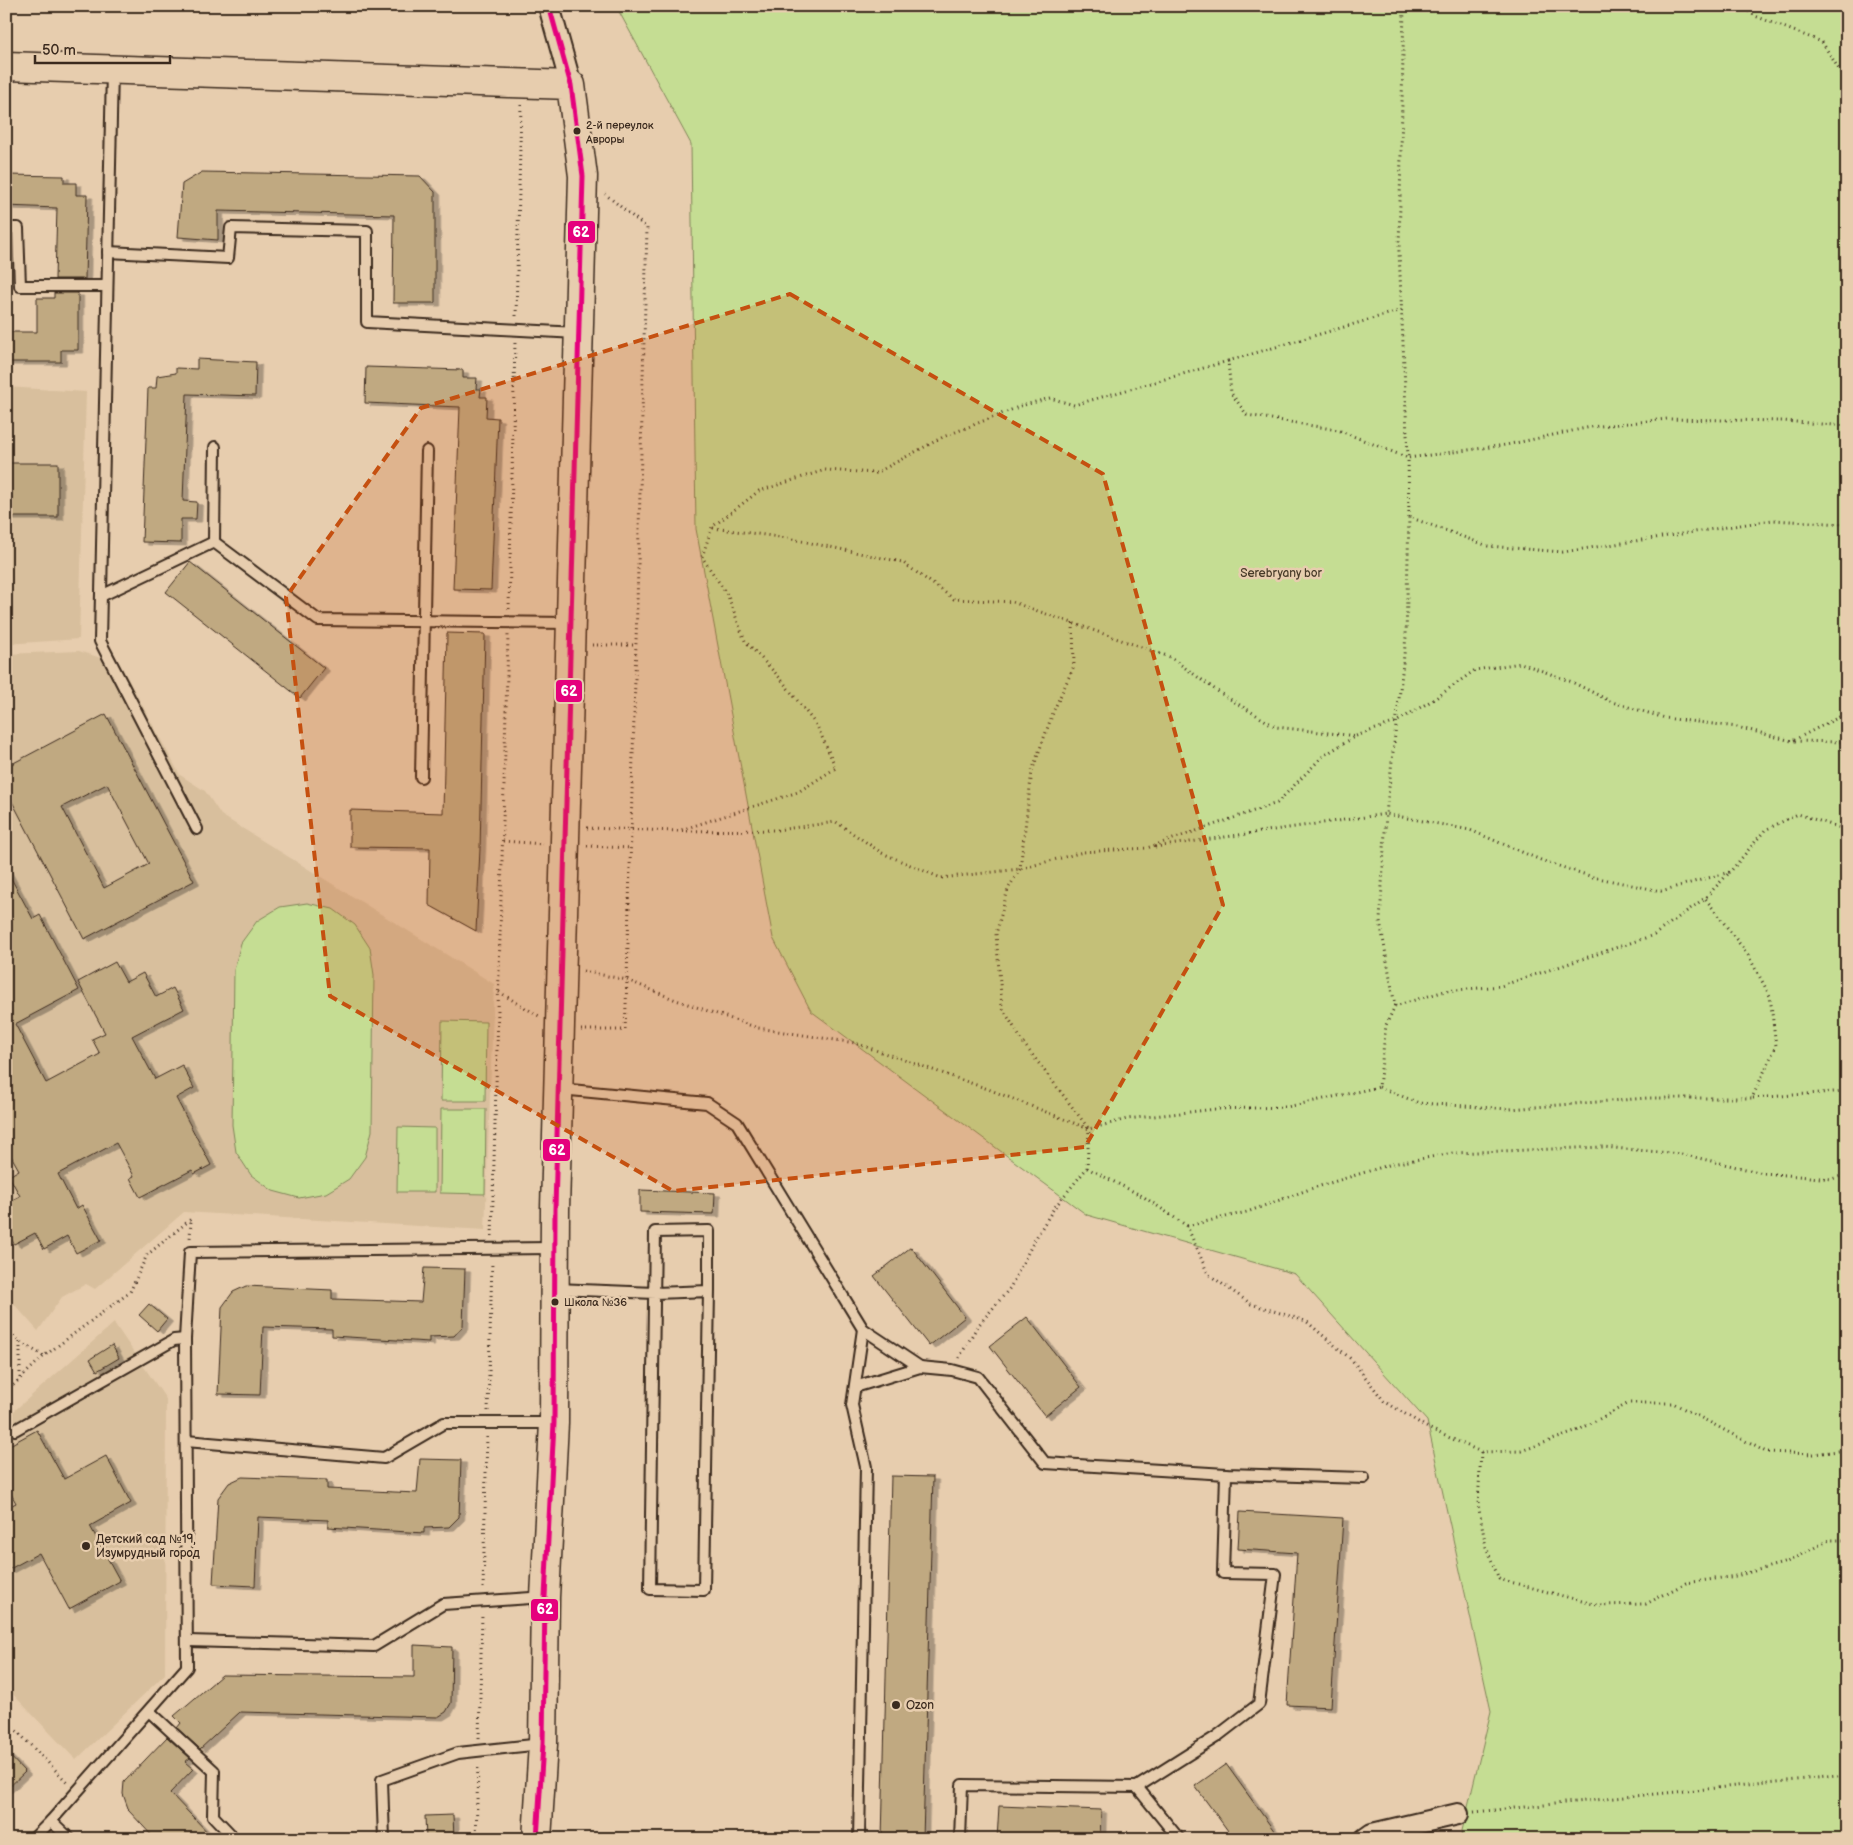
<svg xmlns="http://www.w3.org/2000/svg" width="1853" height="1845" font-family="'Balsamiq Sans',sans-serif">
<defs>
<filter id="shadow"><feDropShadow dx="5.5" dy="3" stdDeviation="0" flood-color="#0004"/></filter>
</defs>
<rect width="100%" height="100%" fill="#e7cdae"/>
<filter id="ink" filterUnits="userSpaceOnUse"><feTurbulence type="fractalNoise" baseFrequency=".02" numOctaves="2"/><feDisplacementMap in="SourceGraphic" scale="10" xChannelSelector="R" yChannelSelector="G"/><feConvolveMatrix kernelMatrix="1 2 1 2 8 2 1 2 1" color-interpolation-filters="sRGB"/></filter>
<g filter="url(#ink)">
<!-- built -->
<g fill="#d8bf9d">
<path d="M6 387 86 392 79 639 6 644Z"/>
<path d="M79 651 120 664 180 775 205 791 221 815 494 984 485 1230 184 1212 95 1289 86 1284 62 1297 38 1331 6 1295V654Z"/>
<path d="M114 1323 166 1399 165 1674 76 1760 6 1687V1418Z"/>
</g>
<!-- green -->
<g fill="#c5dd93" stroke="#808458">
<path d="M616 6 1847 8V1839H1460L1491 1711 1427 1421 1295 1274 1087 1215 811 1011 773 938 696 529 691 144Z"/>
<path d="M307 903 333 909 355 925 370 948 374 975 372 1131 365 1157 349 1179 326 1193 299 1198 273 1191 251 1175 236 1152 232 1125 234 970 241 943 257 921 280 907Z"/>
<path d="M442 1021 486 1022 485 1101H441Z"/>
<path d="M441 1109H486L485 1194 440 1193Z"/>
<path d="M398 1127 435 1128V1192H397Z"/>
</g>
<!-- building -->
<g fill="#c0a981" stroke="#3b2a1e" fill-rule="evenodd" filter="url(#shadow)">
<path d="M202 172 420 176 435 192V303H393L394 215 218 211V240L178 237 182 184Z"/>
<path d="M6 175 64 176V183H76V195H87L85 279H55L57 208 6 206Z"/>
<path d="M54 293H78V350H61V362H6V332H37V298H54Z"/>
<path d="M197 359 256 362 255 396 187 394 183 501 197 502 196 519H181V543L142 542 148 388H156L157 376 176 373V368L197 369Z"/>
<path d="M366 367 463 370V378H477L476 389H481L480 397H487L486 417 498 418 491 590 453 589 460 407 365 403Z"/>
<rect x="6" y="463" width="52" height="54"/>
<path d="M190 562 324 668 300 698 166 592Z"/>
<path d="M447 633 485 634 480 849 476 931 429 905 430 848 350 847V810L443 813Z"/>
<path d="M106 714 194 881 84 939 6 790V767ZM107 784 149 864 104 888 62 807Z"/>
<path d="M6 869 33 919 40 915 79 990 15 1024 46 1083 100 1054 92 1039 105 1033 78 982 115 962 126 982 143 973 156 997 173 988 184 1009 132 1036 155 1079 182 1065 194 1088 176 1098 211 1165 194 1174 192 1170 140 1197 130 1178 134 1176 116 1143 58 1174 76 1209 82 1205 101 1240 76 1253 67 1236 44 1249 35 1233 14 1244 6 1229V1203L20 1196 9 1176 19 1170 6 1147Z"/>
<path d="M640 1190 715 1193 714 1214 640 1212Z"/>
<path d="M911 1247 965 1317 929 1346 874 1276Z"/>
<path d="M424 1268 465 1269 463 1326 454 1336 429 1337V1342L332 1336V1329L263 1327 260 1395 218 1394 222 1307 233 1292 246 1286 332 1290V1299L421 1302Z"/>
<path d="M149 1304 167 1319 157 1331 139 1315Z"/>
<path d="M1027 1317 1081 1387 1045 1416 990 1346Z"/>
<path d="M112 1345 119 1358 97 1371 90 1359Z"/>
<path d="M37 1430 64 1479 106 1456 131 1503 90 1526 120 1581 69 1609 39 1553 6 1571V1508L16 1503 6 1485V1447Z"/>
<path d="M420 1459 461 1460 459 1517 449 1527 424 1528V1533L328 1527V1520L258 1517 255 1586 213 1584 218 1498 229 1483 242 1477 327 1480V1489L417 1493Z"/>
<path d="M891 1476 933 1477 923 1839H882Z"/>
<path d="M1240 1512 1343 1518 1331 1707 1287 1705 1297 1553 1238 1549Z"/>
<path d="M414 1645 452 1647 451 1703 446 1712 438 1717 240 1712 200 1749 177 1728 181 1723 174 1716 222 1675 414 1677Z"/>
<path d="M167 1737 190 1758 185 1762 193 1769 170 1793 214 1839H155L129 1811 123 1794 124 1782Z"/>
<path d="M6 1752 25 1772 6 1790Z"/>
<path d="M1226 1764 1280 1839H1234L1195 1786Z"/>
<path d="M999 1806 1101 1810 1100 1839H997Z"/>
<path d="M453 1815 454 1839H426L425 1816Z"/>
</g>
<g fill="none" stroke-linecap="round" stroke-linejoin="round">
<defs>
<g id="lane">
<path d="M112 70 100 641 197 829"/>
<path d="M6 228H18L20 286H107"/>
<path d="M108 252 228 258 231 228 367 231V322L577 333"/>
<path d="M214 542 215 447"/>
<path d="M101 596 214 542 318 620 569 623"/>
<path d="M421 777 427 451"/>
<path d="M560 1089 707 1103 737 1123 863 1329 920 1367"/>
<path d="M556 1289 655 1293 709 1291 704 1590 650 1589 655 1232 709 1231V1291"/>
<path d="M855 1387 920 1367 952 1370 978 1377 1045 1463 1226 1474 1364 1478"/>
<path d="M15 1430 174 1340 185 1339"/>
<path d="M186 1441 384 1458 444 1423H552"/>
<path d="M188 1641 374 1646 443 1604 545 1597"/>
<path d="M149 1711 214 1771 213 1816 235 1839"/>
<path d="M1137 1787 1179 1839"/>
<path d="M51 1821 187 1667 185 1339 190 1252 553 1248"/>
<path d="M33 1839 51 1821 70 1839"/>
<path d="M384 1839 382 1780 458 1753 542 1744"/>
<path d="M859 1839 866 1467 852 1405 863 1329"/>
<path d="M960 1839 962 1785 1137 1787 1216 1737 1259 1704 1275 1574 1223 1573 1226 1474"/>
</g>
<g id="street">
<path d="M549 6 571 85"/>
<path d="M1365 1839 1372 1834 1458 1814"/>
</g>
<path id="secondary" d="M6 66 571 85 583 176 555 1209 554 1423 545 1597 543 1744 537 1839"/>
</defs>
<!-- lane casing -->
<use href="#lane" stroke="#3b2a1e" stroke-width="14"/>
<!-- street casing -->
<use href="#street" stroke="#3b2a1e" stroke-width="24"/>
<!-- secondary casing -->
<use href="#secondary" stroke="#3b2a1e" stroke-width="31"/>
<!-- path -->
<g stroke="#3b2a1e" stroke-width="3" stroke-dasharray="1 4" stroke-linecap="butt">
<path d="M1740 6 1755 16 1822 42 1847 82"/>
<path d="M516 316 521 105"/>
<path d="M1228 361 1402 310"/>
<path d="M1409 517 1408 458 1506 445 1591 427 1667 419 1783 421 1847 426"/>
<path d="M713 528 787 538 902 562 954 599 1012 602 1170 657 1220 693 1276 727 1356 736"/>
<path d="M509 609 515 342"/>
<path d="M1073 623 1074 666 1054 710 1032 771 1020 869 1008 889 996 934 1002 1007 1024 1044 1089 1129 1127 1119 1216 1109 1287 1107 1379 1087 1386 1025 1395 1006 1445 991 1501 986 1654 935 1705 898 1730 872"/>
<path d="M592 645H637"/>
<path d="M1794 740 1847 713"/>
<path d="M587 828 678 831 798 792 836 768 817 726 780 678 745 641 728 596 702 557 712 527 759 491 825 470 876 473 943 437 1021 406 1050 398 1074 405 1228 361 1231 393 1247 415 1338 430 1408 458 1399 251 1404 6"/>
<path d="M682 831 777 830 836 822 882 853 941 878 1020 869 1083 852 1147 848 1277 803 1323 756 1356 736 1396 722 1436 698 1475 670 1521 663 1572 682 1612 702 1665 718 1737 727 1792 741 1847 742"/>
<path d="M503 841 543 844"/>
<path d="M587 846 631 848"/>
<path d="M1155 847 1386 814 1406 637 1409 517 1488 546 1563 552 1773 520 1845 524 1847 526"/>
<path d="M583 971 627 980 676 1000 758 1028 855 1043 988 1089 1089 1129 1087 1168 1054 1208 1034 1241 1010 1288 977 1327 959 1358"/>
<path d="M499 992 539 1016"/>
<path d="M1395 1006 1380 921 1386 814 1470 830 1543 861 1593 877 1661 891 1730 872 1765 830 1798 814 1847 830"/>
<path d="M581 1030H625L627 980 647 228 605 194"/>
<path d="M1379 1087 1419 1103 1510 1109 1647 1098H1752L1776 1046 1770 996 1748 955 1705 898"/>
<path d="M1753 1098 1847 1091"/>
<path d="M1087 1168 1144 1197 1187 1226 1208 1274 1251 1304 1306 1321 1352 1360 1384 1401 1428 1428 1481 1452 1521 1451 1575 1432 1629 1403H1673L1766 1452 1813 1454 1847 1450"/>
<path d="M1187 1226 1247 1212 1310 1189 1392 1164 1453 1153 1603 1147 1681 1154 1763 1173 1832 1179 1847 1174"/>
<path d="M492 1236 508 635"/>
<path d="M6 1329 20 1342 44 1356"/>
<path d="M20 1342V1379"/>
<path d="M6 1392 44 1356 130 1292 147 1255 191 1219 190 1239"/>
<path d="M488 1411 492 1262"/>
<path d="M1481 1452 1478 1504 1486 1547 1499 1579 1597 1605 1646 1604 1686 1583 1736 1576 1787 1562 1829 1540H1847"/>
<path d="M483 1588 487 1435"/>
<path d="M6 1720 69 1784"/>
<path d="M479 1738 482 1614"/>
<path d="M1474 1812 1847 1775"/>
<path d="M476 1839 478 1764"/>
</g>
<!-- lane -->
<use href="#lane" stroke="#e7cdae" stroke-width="10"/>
<!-- street -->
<use href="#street" stroke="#e7cdae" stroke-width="20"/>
<!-- secondary -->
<use href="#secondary" stroke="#e7cdae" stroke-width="28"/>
<defs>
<path id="bus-1" d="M537 1839 543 1744 545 1597 554 1423 555 1209 583 176 571 85 549 6"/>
</defs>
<!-- bus-1 casing -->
<use href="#bus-1" stroke="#e7cdae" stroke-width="9"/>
<!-- bus-1 -->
<use href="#bus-1" stroke="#e5007d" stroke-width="5"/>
</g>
</g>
<!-- marked area -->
<path fill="#c55010" fill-opacity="0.2" stroke="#c55010" stroke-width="4" stroke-dasharray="10 6" stroke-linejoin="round" d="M790 294 1103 474 1223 905 1085 1147 673 1191 330 996 286 597 421 408Z"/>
<!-- markers -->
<g fill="#3b2a1e" stroke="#e7cdae" stroke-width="2">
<circle cx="577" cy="131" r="4.5"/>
<circle cx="555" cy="1302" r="4.5"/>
<circle cx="86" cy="1546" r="5"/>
<circle cx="896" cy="1705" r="5"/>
</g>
<g text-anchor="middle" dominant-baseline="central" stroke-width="5" stroke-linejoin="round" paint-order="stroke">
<!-- bus labels -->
<g font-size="11" fill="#3b2a1e" stroke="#e7cdae" text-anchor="start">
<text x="586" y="125">2-й переулок<tspan x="586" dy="14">Авроры</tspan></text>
<text x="564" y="1302">Школа №36</text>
</g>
<!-- park labels -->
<g font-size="12" fill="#493c2a" stroke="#e7cdae">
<text x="1281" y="573">Serebryany bor</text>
</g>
<!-- poi labels -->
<g font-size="12" fill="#3b2a1e" stroke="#e7cdae" text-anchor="start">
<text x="96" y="1539">Детский сад №19,<tspan x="96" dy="14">Изумрудный город</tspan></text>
<text x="906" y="1705">Ozon</text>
</g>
</g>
<g stroke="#e7cdae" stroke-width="2">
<rect x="567" y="220" width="29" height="24" rx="5" fill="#e5007d"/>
<rect x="555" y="679" width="28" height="24" rx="5" fill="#e5007d"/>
<rect x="542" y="1138" width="29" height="24" rx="5" fill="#e5007d"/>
<rect x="530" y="1598" width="29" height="24" rx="5" fill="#e5007d"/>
</g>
<g font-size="14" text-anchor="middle" font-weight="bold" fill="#fff">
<text x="581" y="237">62</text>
<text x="569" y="696">62</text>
<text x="557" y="1155">62</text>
<text x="545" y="1614">62</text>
</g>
<!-- margin -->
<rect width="1853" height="1845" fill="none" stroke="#e7cdae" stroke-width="25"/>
<rect x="12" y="12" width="1828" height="1820" fill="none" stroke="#3b2a1e" stroke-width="2" filter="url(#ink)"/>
<!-- scale -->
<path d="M35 55v8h135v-8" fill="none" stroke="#3b2a1e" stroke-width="2.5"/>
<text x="42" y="55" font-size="15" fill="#3b2a1e" stroke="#e7cdae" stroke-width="4" paint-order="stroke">50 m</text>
</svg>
